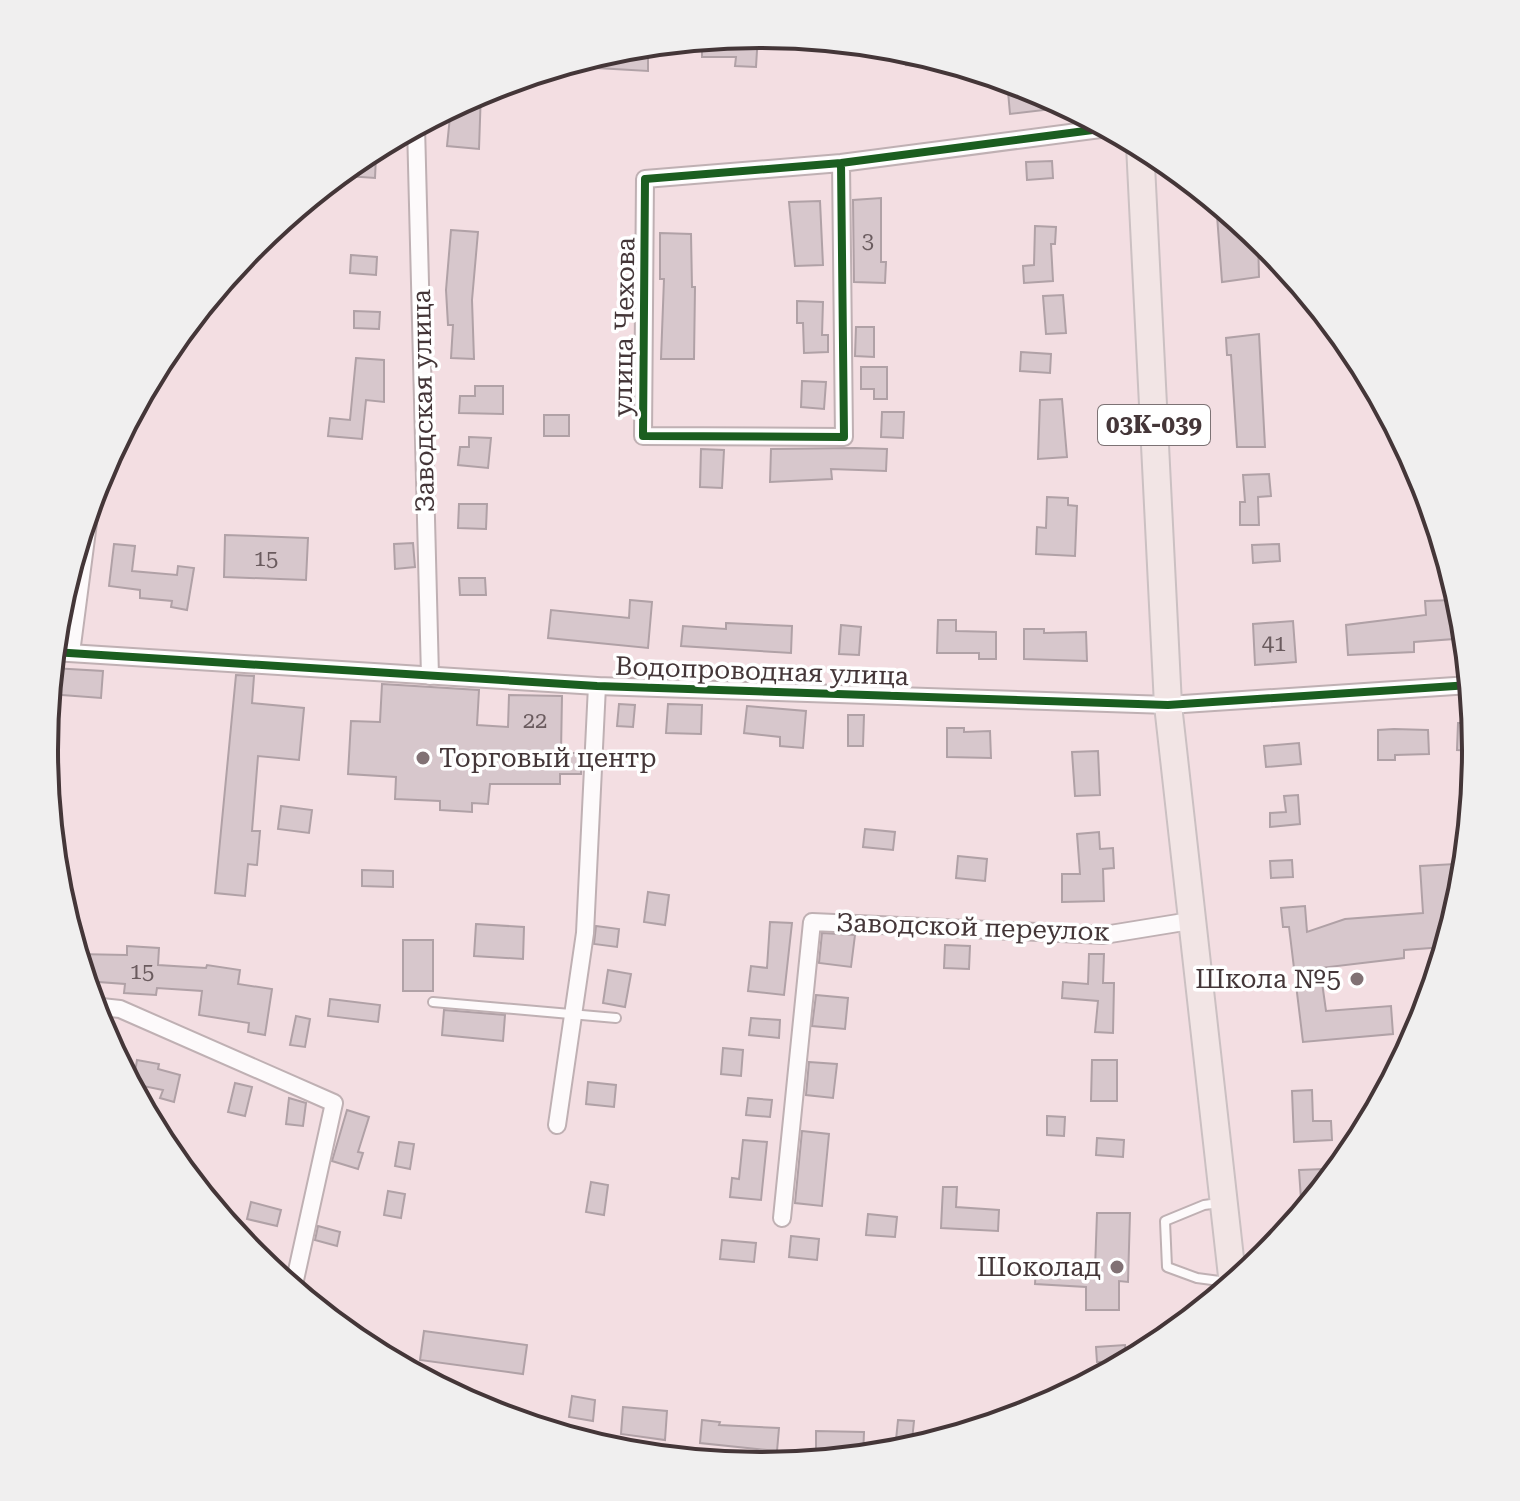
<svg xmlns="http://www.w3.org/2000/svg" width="1520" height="1501" font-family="'Roboto Serif',serif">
<rect width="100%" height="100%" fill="#f3dee2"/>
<!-- building -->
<g fill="#d7c7cc" stroke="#b0a1a6" stroke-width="2">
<path d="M758 34 756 67 735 66 736 57H702V40Z"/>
<path d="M648 45V71L597 68V55Z"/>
<path d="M907 50 948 62 947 68 906 65Z"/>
<path d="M1007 80 1035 89 1070 107 1010 114Z"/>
<path d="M481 91 479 149 447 146 451 107Z"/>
<path d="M362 155 376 156 375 178 347 176V167Z"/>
<path d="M1052 161 1053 178 1027 180 1026 162Z"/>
<path d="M881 198V262H886L885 283 854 282 853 200Z"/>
<path d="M820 201 823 265 795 266 789 202Z"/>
<path d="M1216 202 1258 237 1259 277 1222 282Z"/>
<path d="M1035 226 1056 227 1055 244H1051L1053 281 1024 283 1023 266 1034 265Z"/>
<path d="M451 230 478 232 472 300 474 359 451 358 453 325H448L446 290Z"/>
<path d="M660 233 691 234 692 287H695L694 359H661L664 279H660Z"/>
<path d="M351 255 377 257 376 275 350 273Z"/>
<path d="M1063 295 1066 333 1046 334 1043 296Z"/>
<path d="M797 301 823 302 822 335H828V352L804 353 803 323H797Z"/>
<path d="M354 311 380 312 379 329 354 328Z"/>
<path d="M856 327H874V357L855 356Z"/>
<path d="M1259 334 1265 447H1237L1231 355H1227L1226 338Z"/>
<path d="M1021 352 1051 354 1050 373 1020 371Z"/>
<path d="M356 358 384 360V402L366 400 362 439 328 436 330 418 350 420Z"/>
<path d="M861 367H887V399H874V389H861Z"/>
<path d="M802 381 826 382 824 409 801 407Z"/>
<path d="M475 386H503V414L459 413 460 396H475Z"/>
<path d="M1062 399 1067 457 1038 459 1040 400Z"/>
<path d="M882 412H904L903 438 881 437Z"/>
<rect x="544" y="415" width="25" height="21"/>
<path d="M469 437 491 438 488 468 458 465 460 447H469Z"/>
<path d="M855 448 887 449 886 471 831 469 832 479 770 482 771 449Z"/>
<path d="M701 449 724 450 722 488 700 487Z"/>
<path d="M1269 474 1271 496 1258 497 1259 525H1240V502H1245L1243 475Z"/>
<path d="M1047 497 1068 498V505L1077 506 1075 556 1036 554 1037 527 1046 528Z"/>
<path d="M459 504H487L486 529 458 528Z"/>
<path d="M225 535 308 538 306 580 224 577Z"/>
<path d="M413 543 415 567 395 569 394 544Z"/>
<path d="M114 544 135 546 132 571 177 575 178 566 194 568 187 610 171 607 172 601 140 598V590L109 586Z"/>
<path d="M1279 544 1280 561 1253 563 1252 545Z"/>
<path d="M459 578H485L486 595H460Z"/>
<path d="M630 600 652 602 648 648 548 638 551 610 629 618Z"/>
<path d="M1452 600 1454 639 1414 642V652L1348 655 1346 625 1426 615 1425 601Z"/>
<path d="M938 620H956V631L996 632V659H979V653H937Z"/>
<path d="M1293 621 1296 662 1255 665 1253 624Z"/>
<path d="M726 623 792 626 791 653 681 646 683 626 726 629Z"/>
<path d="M841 625 861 627 859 655 839 654Z"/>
<path d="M1024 629H1044V633L1086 632 1087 661 1024 659Z"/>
<path d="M52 668 103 671 101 698 49 694Z"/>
<path d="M236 675 254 676 252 703 304 708 299 760 258 756 252 831H260L257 865 248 864 245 896 215 893Z"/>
<path d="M382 684 479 690 477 725 508 727 509 695 562 696 561 753H582L581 774H560V784H490L488 804 472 803V812L440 810V801L395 799 396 777 348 774 351 721 380 722Z"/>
<path d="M619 704 635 705 633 727 617 726Z"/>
<path d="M668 704 702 705 701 734 666 733Z"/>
<path d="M747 706 806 711 803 748 780 746V737L744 733Z"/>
<path d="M848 715H864L863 746H848Z"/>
<path d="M1458 723H1474V751L1457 750Z"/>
<path d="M947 728H964V732L990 731 991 758 947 757Z"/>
<path d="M1394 729 1428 730 1429 754 1395 755V760H1378V730Z"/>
<path d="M1299 743 1301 764 1266 767 1264 746Z"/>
<path d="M1098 751 1100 795 1075 796 1072 752Z"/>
<path d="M1298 795 1300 824 1270 827V813L1286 812 1284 796Z"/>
<path d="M281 806 312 810 309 833 278 829Z"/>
<path d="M865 829 895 832 893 850 863 847Z"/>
<path d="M1099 832 1100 849 1113 848 1114 868 1103 869 1104 901 1062 902V874H1080L1077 834Z"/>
<path d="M958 856 987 859 985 881 956 878Z"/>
<path d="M1292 860 1293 877 1271 878 1270 861Z"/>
<path d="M1455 864 1458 906 1445 947 1404 950V958L1320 968 1326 1011 1391 1006 1393 1034 1303 1042 1289 927H1283L1281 908 1305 906 1307 932 1345 919 1423 913 1420 866Z"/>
<path d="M362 870 393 871V887L362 886Z"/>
<path d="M648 892 669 895 665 925 644 922Z"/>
<path d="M770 922 792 923 784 995 748 991 751 966 767 968Z"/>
<path d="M476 924 524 927 523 959 474 956Z"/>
<path d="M596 926 619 929 617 947 594 944Z"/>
<path d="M822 933 855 935 851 967 819 963Z"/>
<rect x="403" y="940" width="30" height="51"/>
<path d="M945 945 970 946 969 969 944 968Z"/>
<path d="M127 946 159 948 158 965 206 968 207 965 240 970 238 984 272 989 265 1035 248 1032 249 1023 199 1015 202 991 157 988 156 995 124 993 125 984 85 981 77 954 127 955Z"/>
<path d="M1089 954H1104L1103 983H1114L1113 1033 1095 1032 1098 1001 1062 998 1063 982 1088 984Z"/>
<path d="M608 970 631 974 625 1007 603 1003Z"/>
<path d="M816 995 848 998 845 1029 812 1026Z"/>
<path d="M330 999 380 1005 378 1022 328 1016Z"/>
<path d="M444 1010 505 1015 503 1041 442 1035Z"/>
<path d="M296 1016 310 1019 305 1047 290 1045Z"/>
<path d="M751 1018 780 1020 779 1038 749 1035Z"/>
<path d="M723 1048 743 1050 741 1076 721 1074Z"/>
<path d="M137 1060 159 1064 158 1069 180 1075 174 1102 160 1098 163 1090 133 1084Z"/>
<path d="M1092 1060H1117V1101H1091Z"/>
<path d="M809 1062 837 1064 833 1098 806 1095Z"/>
<path d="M588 1082 616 1085 614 1107 586 1104Z"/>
<path d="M235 1083 252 1087 245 1116 228 1112Z"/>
<path d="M1312 1090 1313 1121H1331L1332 1140 1294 1142 1292 1091Z"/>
<path d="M289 1098 306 1103 303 1126 286 1124Z"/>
<path d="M748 1098 772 1100 770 1117 746 1115Z"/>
<path d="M347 1110 369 1117 358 1152 363 1153 358 1169 332 1161Z"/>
<path d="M1047 1116 1065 1117 1064 1136 1047 1135Z"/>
<path d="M802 1131 829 1134 822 1206 795 1203Z"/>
<path d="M1097 1138 1124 1140 1123 1157 1096 1155Z"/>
<path d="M743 1140 767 1142 761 1200 730 1197 732 1178 739 1179Z"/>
<path d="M399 1142 414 1144 410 1169 395 1166Z"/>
<path d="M1324 1169 1325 1186 1302 1214 1299 1170Z"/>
<path d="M591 1182 608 1185 604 1215 586 1212Z"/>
<path d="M943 1187H957L956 1207 999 1210 998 1231 941 1228Z"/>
<path d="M388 1191 405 1194 401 1218 384 1215Z"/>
<path d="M251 1202 281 1210 277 1226 247 1219Z"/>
<path d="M1097 1213H1130L1128 1282 1119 1281V1310H1086V1287L1035 1284 1036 1266 1095 1269Z"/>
<path d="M868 1214 897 1217 895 1237 866 1235Z"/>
<path d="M318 1226 340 1232 337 1246 315 1240Z"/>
<path d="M791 1236 819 1239 817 1260 789 1257Z"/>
<path d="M722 1240 756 1243 754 1262 720 1259Z"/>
<path d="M424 1331 527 1345 523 1374 420 1360Z"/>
<path d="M1125 1345 1126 1361 1097 1362 1096 1347Z"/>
<path d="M572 1396 595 1400 593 1421 569 1417Z"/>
<path d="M623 1407 667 1411 665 1440 621 1434Z"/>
<path d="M702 1420 720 1422 719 1425 779 1428 777 1451 700 1443Z"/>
<path d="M898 1420 914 1421 911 1450H895Z"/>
<path d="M816 1431 864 1432 863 1457 816 1453Z"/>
</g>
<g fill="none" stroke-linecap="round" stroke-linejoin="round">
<defs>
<g id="service">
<path d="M433 1002 616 1018"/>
<path d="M1219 1203 1204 1205 1165 1221 1167 1267 1197 1278 1227 1282"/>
</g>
<g id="minor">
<path d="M416 126 430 676"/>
<path d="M841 163 844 437 643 436 645 179 841 163 1108 128"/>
<path d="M53 652 597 686 1168 705 1470 685"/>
<path d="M71 653 91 500"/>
<path d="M92 1006 120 1009 334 1103 293 1289"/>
<path d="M557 1125 585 933 597 686"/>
<path d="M782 1218 812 922 1104 935 1190 921"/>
</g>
<path id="primary" d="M1140 145 1168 705 1233 1285"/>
</defs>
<!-- service casing -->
<use href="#service" stroke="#bfb0b3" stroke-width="12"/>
<!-- minor casing -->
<use href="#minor" stroke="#bfb0b3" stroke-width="20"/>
<!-- primary casing -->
<use href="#primary" stroke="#cbc0c2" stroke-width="30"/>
<!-- service -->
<use href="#service" stroke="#fdfafb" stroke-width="8"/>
<!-- minor -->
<use href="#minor" stroke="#fdfafb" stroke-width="16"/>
<!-- primary -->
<use href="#primary" stroke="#f2e5e5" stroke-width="26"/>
<defs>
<g id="cycleway">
<path d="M841 163 844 437 643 436 645 179 841 163 1108 128"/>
<path d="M53 652 597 686 1168 705 1470 685"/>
</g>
</defs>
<!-- cycleway casing -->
<use href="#cycleway" stroke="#fff" stroke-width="13"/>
<!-- cycleway -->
<use href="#cycleway" stroke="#1b5e20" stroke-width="8"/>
</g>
<!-- markers -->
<g fill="#817174" stroke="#fff" stroke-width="3">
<circle cx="423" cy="758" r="8"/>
<circle cx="1357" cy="979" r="8"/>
<circle cx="1117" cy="1267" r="8"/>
</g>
<g text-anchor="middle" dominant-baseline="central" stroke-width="7" stroke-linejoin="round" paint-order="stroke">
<!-- number labels -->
<g font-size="22" fill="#6a5b5e">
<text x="868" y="240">3</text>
<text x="266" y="558">15</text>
<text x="1274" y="643">41</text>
<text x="535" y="720">22</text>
<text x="142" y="971">15</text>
</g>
<!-- shield labels -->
<rect fill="#fff" stroke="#7c7274" stroke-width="2" x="1098" y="405" width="112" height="40" rx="6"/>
<g font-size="24" font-weight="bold" fill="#443638">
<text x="1154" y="425">03К-039</text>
</g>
<!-- street labels -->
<g font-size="26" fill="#443638" stroke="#fff">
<text transform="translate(624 327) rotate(-89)">улица Чехова</text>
<text transform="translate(423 401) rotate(-91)">Заводская улица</text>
<text transform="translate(762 671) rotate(2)">Водопроводная улица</text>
<text transform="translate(973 927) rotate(2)">Заводской переулок</text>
</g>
<!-- poi labels -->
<g font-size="26" fill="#443638" stroke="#fff" text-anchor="end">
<text x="439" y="758" text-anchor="start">Торговый центр</text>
<text x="1341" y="979">Школа №5</text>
<text x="1101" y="1267">Шоколад</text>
</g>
</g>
<!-- crop -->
<path d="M0 0H1520V1501H0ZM58 750a702 702 0 1 1 1404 0a702 702 0 1 1-1404 0Z" fill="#f0efef" fill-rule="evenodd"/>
<path fill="none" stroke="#443638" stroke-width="4" d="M58 750a702 702 0 1 1 1404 0a702 702 0 1 1-1404 0Z"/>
</svg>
